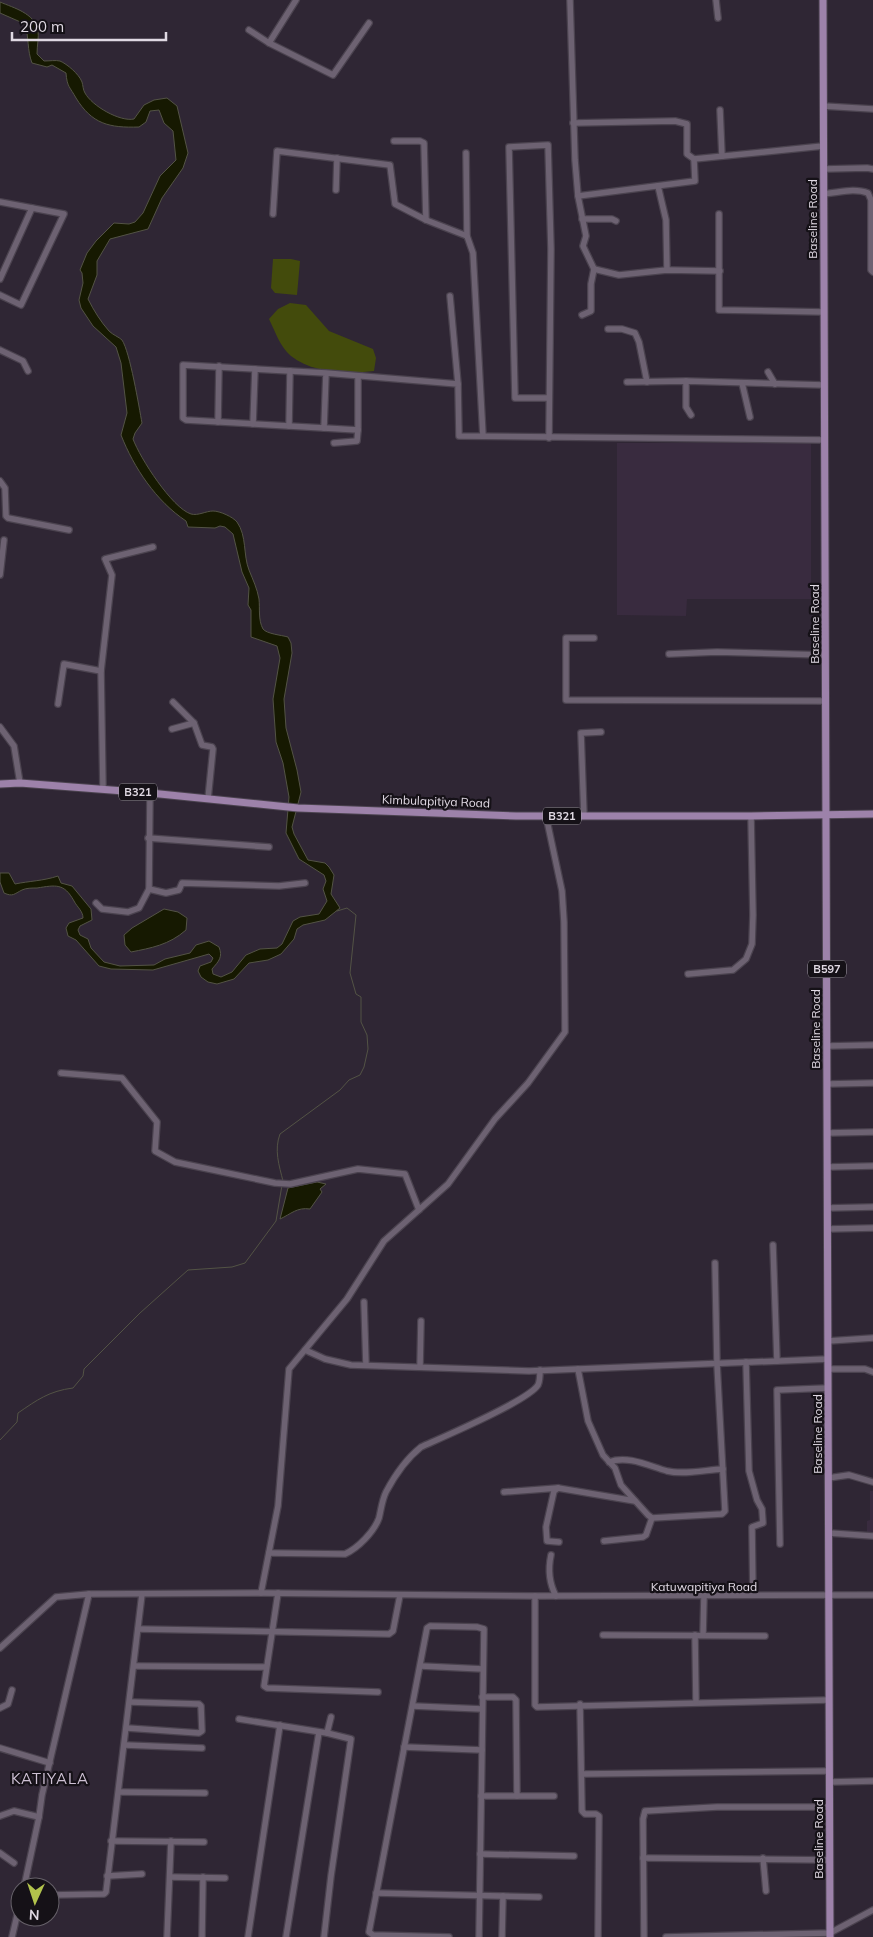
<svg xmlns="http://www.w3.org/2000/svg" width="873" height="1937" font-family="Mulish,sans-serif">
<rect width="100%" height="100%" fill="#2f2634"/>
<!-- built -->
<g fill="#392b3f">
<path d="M617 443H811V599H687L686 616 617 615Z"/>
<path d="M870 1491H873V1535H867V1521L870 1520Z"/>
</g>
<!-- green -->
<g fill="#434b0c">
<path d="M273 259H291L300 261 297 295 275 293 271 288Z"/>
<path d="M290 303 306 305 329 331 373 349 376 358 374 371C347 374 312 373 291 356 280 347 275 331 269 319L278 309Z"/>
</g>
<!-- water -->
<g fill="#161901" stroke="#535345">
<path d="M0 2C14 8 34 13 38 30 39 37 37 46 37 54L44 61C49 61 56 60 60 61 67 64 79 74 82 82 83 85 83 90 85 93 92 106 120 122 134 119L144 105 154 100 167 98 177 106 188 153 183 168 162 198 148 229 110 239 97 261V275L88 299C94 311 101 322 109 331 113 335 119 337 122 340 130 352 139 407 142 423L135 433 133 439C140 458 172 508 191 514 198 516 206 511 213 511 220 511 233 517 237 522 247 536 243 555 249 570 253 580 257 588 259 599 260 608 258 620 263 629 267 634 281 635 288 637L291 643 292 653 284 699 286 728 297 770 301 792 292 827 294 834 308 860 325 863 329 867 334 875 331 894 340 908 325 920 303 925 297 929 294 939 281 954 268 960 249 963 234 979 217 984 208 982 201 977 198 971 200 966 211 962 213 958 209 954 153 970 111 969 99 966 76 940 68 936 66 928 69 923 83 918C83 911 77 907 74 901 64 883 56 885 37 888 32 888 26 888 22 890 14 894 13 897 4 893L0 882V873H9L15 884C29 881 43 881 58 876L61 883 72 886 91 909 92 920 80 926 78 930 80 935 88 939 91 948 104 962 120 966 154 965 165 959 190 953 196 945 209 941 219 947C223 957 219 961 212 969L213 974 221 977 232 972 246 955 260 949 277 948 282 944 293 921 300 917 319 914 327 901 323 889 326 881 324 875 299 859 286 833 289 797 283 763 276 742 273 699 280 658 277 646 251 637V610L248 605 249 588 242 572 233 534 225 527 220 526 215 528 188 527 186 521C156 501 134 468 121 435L127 413 121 363 116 347 93 326 81 308 79 300 83 283 82 273 80 270 87 253 96 241 114 223 129 224 135 222 143 213 160 176 176 160 173 131 164 123 159 110 150 111 146 122 139 127C109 128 92 124 76 98 70 87 67 87 66 73L52 65 47 67 32 63C27 50 29 37 25 24L0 13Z"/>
<path d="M164 909 178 912 187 918 186 930C169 945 151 948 131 952L125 945 124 935 132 928Z"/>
<path d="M317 1182 326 1184 320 1189 322 1192 310 1209C297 1207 291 1214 280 1219L288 1188Z"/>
</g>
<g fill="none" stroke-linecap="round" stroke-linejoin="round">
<!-- stream -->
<g stroke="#535345" stroke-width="1">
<path d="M283 1181C279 1165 274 1150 280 1134L340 1090 349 1080 360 1075 364 1067 368 1049 367 1035 361 1022V997L356 994 350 973 356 915 347 908 337 911"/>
<path d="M0 1440 17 1422 18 1413C37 1400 49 1391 73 1388L83 1376 84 1369 140 1313 188 1270 232 1267 245 1263 276 1221 282 1185"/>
</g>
<defs>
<g id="minor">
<path d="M570 0 575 160 578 196 586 236 583 246 594 269"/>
<path d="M716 0 718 18"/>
<path d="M249 30 269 43 333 75 369 23"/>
<path d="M269 43 296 0"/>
<path d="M823 106 873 109"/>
<path d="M720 110 722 156"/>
<path d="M573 123 675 121 687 124V154L694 159 823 146"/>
<path d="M394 141H420L424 143 426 220"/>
<path d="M466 153 467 236"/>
<path d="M824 169 867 168 873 169"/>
<path d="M658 186 666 220 667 270"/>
<path d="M336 190 337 158"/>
<path d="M824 194C838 192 855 188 868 193L871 200V270L873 272"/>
<path d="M578 196 695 181 694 159"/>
<path d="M0 202 64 214 21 305 0 295"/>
<path d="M273 214 277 151 390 165 395 204 426 220 467 236 473 253 483 436"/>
<path d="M719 214V310L824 312"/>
<path d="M582 219H612L616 221"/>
<path d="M0 279 32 208"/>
<path d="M450 296 458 384"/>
<path d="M582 315 591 311V284L594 269 619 275 667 270 720 271"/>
<path d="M608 329H622L635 333 639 342 647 382"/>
<path d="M0 350 23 361 28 371"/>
<path d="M768 372 775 384"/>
<path d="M326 373 324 428 186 420 183 418V365L326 373 458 384 459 436 825 440"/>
<path d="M686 381V407L691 415"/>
<path d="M627 382 686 381 824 385"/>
<path d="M742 383 750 417"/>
<path d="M548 398H515L509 147 548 145 551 249 549 438"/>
<path d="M218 422 219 366"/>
<path d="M253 424 255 369"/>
<path d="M289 426 290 371"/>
<path d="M324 428 358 430V376"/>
<path d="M334 443 357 441 358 430"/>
<path d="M0 481 5 488 6 516 8 518 69 530"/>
<path d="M0 575 4 540"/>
<path d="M594 638H566V700L826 701"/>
<path d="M669 654 717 652 825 655"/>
<path d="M173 702 194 723 202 745 212 747 213 749 208 799"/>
<path d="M58 704 64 664 101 671"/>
<path d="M0 727 14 746 20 783"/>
<path d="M172 729 194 723"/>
<path d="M103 789 101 671 112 575 105 559 153 547"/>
<path d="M584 816 581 733 601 732"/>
<path d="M148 838 269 847"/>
<path d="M149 889 150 793"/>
<path d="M96 903 102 909 128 912 139 908 149 889 166 893 179 890 182 883 279 886 305 883"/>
<path d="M688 974 733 970 746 959 752 944 753 915 751 816"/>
<path d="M827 1046 873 1045"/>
<path d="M61 1073 122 1078 157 1122 155 1151 175 1162 275 1183 290 1184 358 1169 405 1174 419 1210"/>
<path d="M827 1084 873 1083"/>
<path d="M827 1133 873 1132"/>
<path d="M827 1167 873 1166"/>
<path d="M827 1208 873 1207"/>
<path d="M827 1229 873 1228"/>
<path d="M773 1245 777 1361"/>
<path d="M364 1302 366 1365"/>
<path d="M828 1341 873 1338"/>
<path d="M305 1350 325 1359 351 1365 529 1371 828 1359"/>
<path d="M746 1362 749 1471 757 1500 762 1509 763 1523 752 1527 753 1595"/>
<path d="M420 1367 421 1321"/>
<path d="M578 1369 588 1421 603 1455 615 1468 621 1485 648 1515 652 1518 722 1514 725 1511 717 1364 715 1263"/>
<path d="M828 1369H865L873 1372"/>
<path d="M609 1462C628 1455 649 1466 667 1471 684 1475 705 1470 723 1469"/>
<path d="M828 1478 849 1475 873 1482"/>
<path d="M558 1488 554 1491 546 1527 547 1541 559 1542"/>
<path d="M504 1492 558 1488 635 1501"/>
<path d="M829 1533 873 1536"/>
<path d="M604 1541 643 1537 646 1535 652 1518"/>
<path d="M780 1544 777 1390 828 1388"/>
<path d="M269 1553 345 1554C358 1548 374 1532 379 1518 381 1510 382 1500 386 1492 395 1475 406 1459 421 1447 443 1437 528 1401 538 1385 540 1381 540 1375 540 1370"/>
<path d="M551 1555C548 1569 549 1583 556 1596"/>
<path d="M261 1593 278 1506 289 1369 347 1299 384 1241 448 1184 495 1119 528 1083 565 1032 564 922 562 891 546 816"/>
<path d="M278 1593 264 1686 267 1688 378 1692"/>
<path d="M535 1596V1705L537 1707 829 1700"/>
<path d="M138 1629 389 1634 393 1631 400 1595"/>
<path d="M603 1635 765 1636"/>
<path d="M695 1635 696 1702"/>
<path d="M703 1635 704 1596"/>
<path d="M0 1648 56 1597 89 1594 261 1593 535 1596 873 1595"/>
<path d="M135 1666 266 1667"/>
<path d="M421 1666 483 1669"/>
<path d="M482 1697H513L516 1700 517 1796"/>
<path d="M580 1704 582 1811 585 1814H596L599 1816 598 1937"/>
<path d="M413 1706 482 1709"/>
<path d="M0 1708 8 1704 12 1690"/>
<path d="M239 1719 327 1733 351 1739 331 1876 324 1937"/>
<path d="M127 1728 199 1733 202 1731 201 1706 199 1704 130 1702"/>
<path d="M327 1733 331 1717"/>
<path d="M125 1745 202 1748"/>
<path d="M404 1747 482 1750"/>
<path d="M0 1748 50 1763"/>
<path d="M583 1774 829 1771"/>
<path d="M830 1782 873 1781"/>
<path d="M119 1792 205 1793"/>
<path d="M481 1796H554"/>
<path d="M0 1816 14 1811 39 1817"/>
<path d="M111 1841 204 1842"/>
<path d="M0 1853 14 1863"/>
<path d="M480 1854 574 1856"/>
<path d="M643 1858 830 1860"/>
<path d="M763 1858 766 1891"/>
<path d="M107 1876 142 1874"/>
<path d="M170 1877 225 1878"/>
<path d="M24 1887 39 1817 42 1795 89 1594"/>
<path d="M376 1893 539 1897"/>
<path d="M50 1895 104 1894 106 1892 142 1594"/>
<path d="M12 1937 20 1903"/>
<path d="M167 1937 171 1841"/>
<path d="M202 1937 203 1877"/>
<path d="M248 1937 280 1725"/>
<path d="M286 1937 319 1732"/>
<path d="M449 1937 373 1935 369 1932 427 1628 430 1626 477 1627 484 1629 479 1937"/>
<path d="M502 1937 503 1896"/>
<path d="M644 1937 643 1819 645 1811 717 1807H830"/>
<path d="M666 1937 830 1933 873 1910"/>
</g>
<g id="major">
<path d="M823 0 830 1937"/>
<path d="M0 784 20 783 150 793 298 808 516 816H751L873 814"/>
</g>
</defs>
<!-- minor casing -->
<use href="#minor" stroke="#4b434f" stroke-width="8"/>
<!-- major casing -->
<use href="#major" stroke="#4b434f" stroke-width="9"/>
<!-- minor -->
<use href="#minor" stroke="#6d6272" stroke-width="5.5"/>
<!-- major -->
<use href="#major" stroke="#9d82aa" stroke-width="7"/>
</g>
<g text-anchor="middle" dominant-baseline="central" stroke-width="4.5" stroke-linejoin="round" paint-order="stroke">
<!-- shield labels -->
<g fill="#151117" stroke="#a39da6" stroke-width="1">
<rect x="119" y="783.5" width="38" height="17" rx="4"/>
<rect x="543" y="807.5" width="38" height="17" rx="4"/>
<rect x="808" y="960.5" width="38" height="17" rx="4"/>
</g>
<g font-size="11" font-weight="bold" fill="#e0d9e3">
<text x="138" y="792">B321</text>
<text x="562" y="816">B321</text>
<text x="827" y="969">B597</text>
</g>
<!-- street labels -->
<g font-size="12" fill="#e0d9e3" stroke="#151117">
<text transform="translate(812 219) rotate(-90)">Baseline Road</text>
<text transform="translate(814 624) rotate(-90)">Baseline Road</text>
<text transform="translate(436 801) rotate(2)">Kimbulapitiya Road</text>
<text transform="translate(815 1029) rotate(-90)">Baseline Road</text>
<text transform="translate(817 1434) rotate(-90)">Baseline Road</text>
<text x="704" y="1586">Katuwapitiya Road</text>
<text transform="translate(818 1839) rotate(-90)">Baseline Road</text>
</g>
<!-- quarter labels -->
<g font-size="15" letter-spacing="1" fill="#cec1d4" stroke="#151117">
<text x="50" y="1778">KATIYALA</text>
</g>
</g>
<!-- north arrow -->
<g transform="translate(35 1902) rotate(183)"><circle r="24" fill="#151117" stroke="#666169"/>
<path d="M0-4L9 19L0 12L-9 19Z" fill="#b2c34c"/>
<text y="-8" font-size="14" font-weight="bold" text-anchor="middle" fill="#e0d9e3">N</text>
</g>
<!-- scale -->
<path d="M12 32v8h154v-8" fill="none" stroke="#e0d9e3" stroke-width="2.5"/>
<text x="20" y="32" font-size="15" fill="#e0d9e3" stroke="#151117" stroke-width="4" paint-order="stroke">200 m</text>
</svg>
